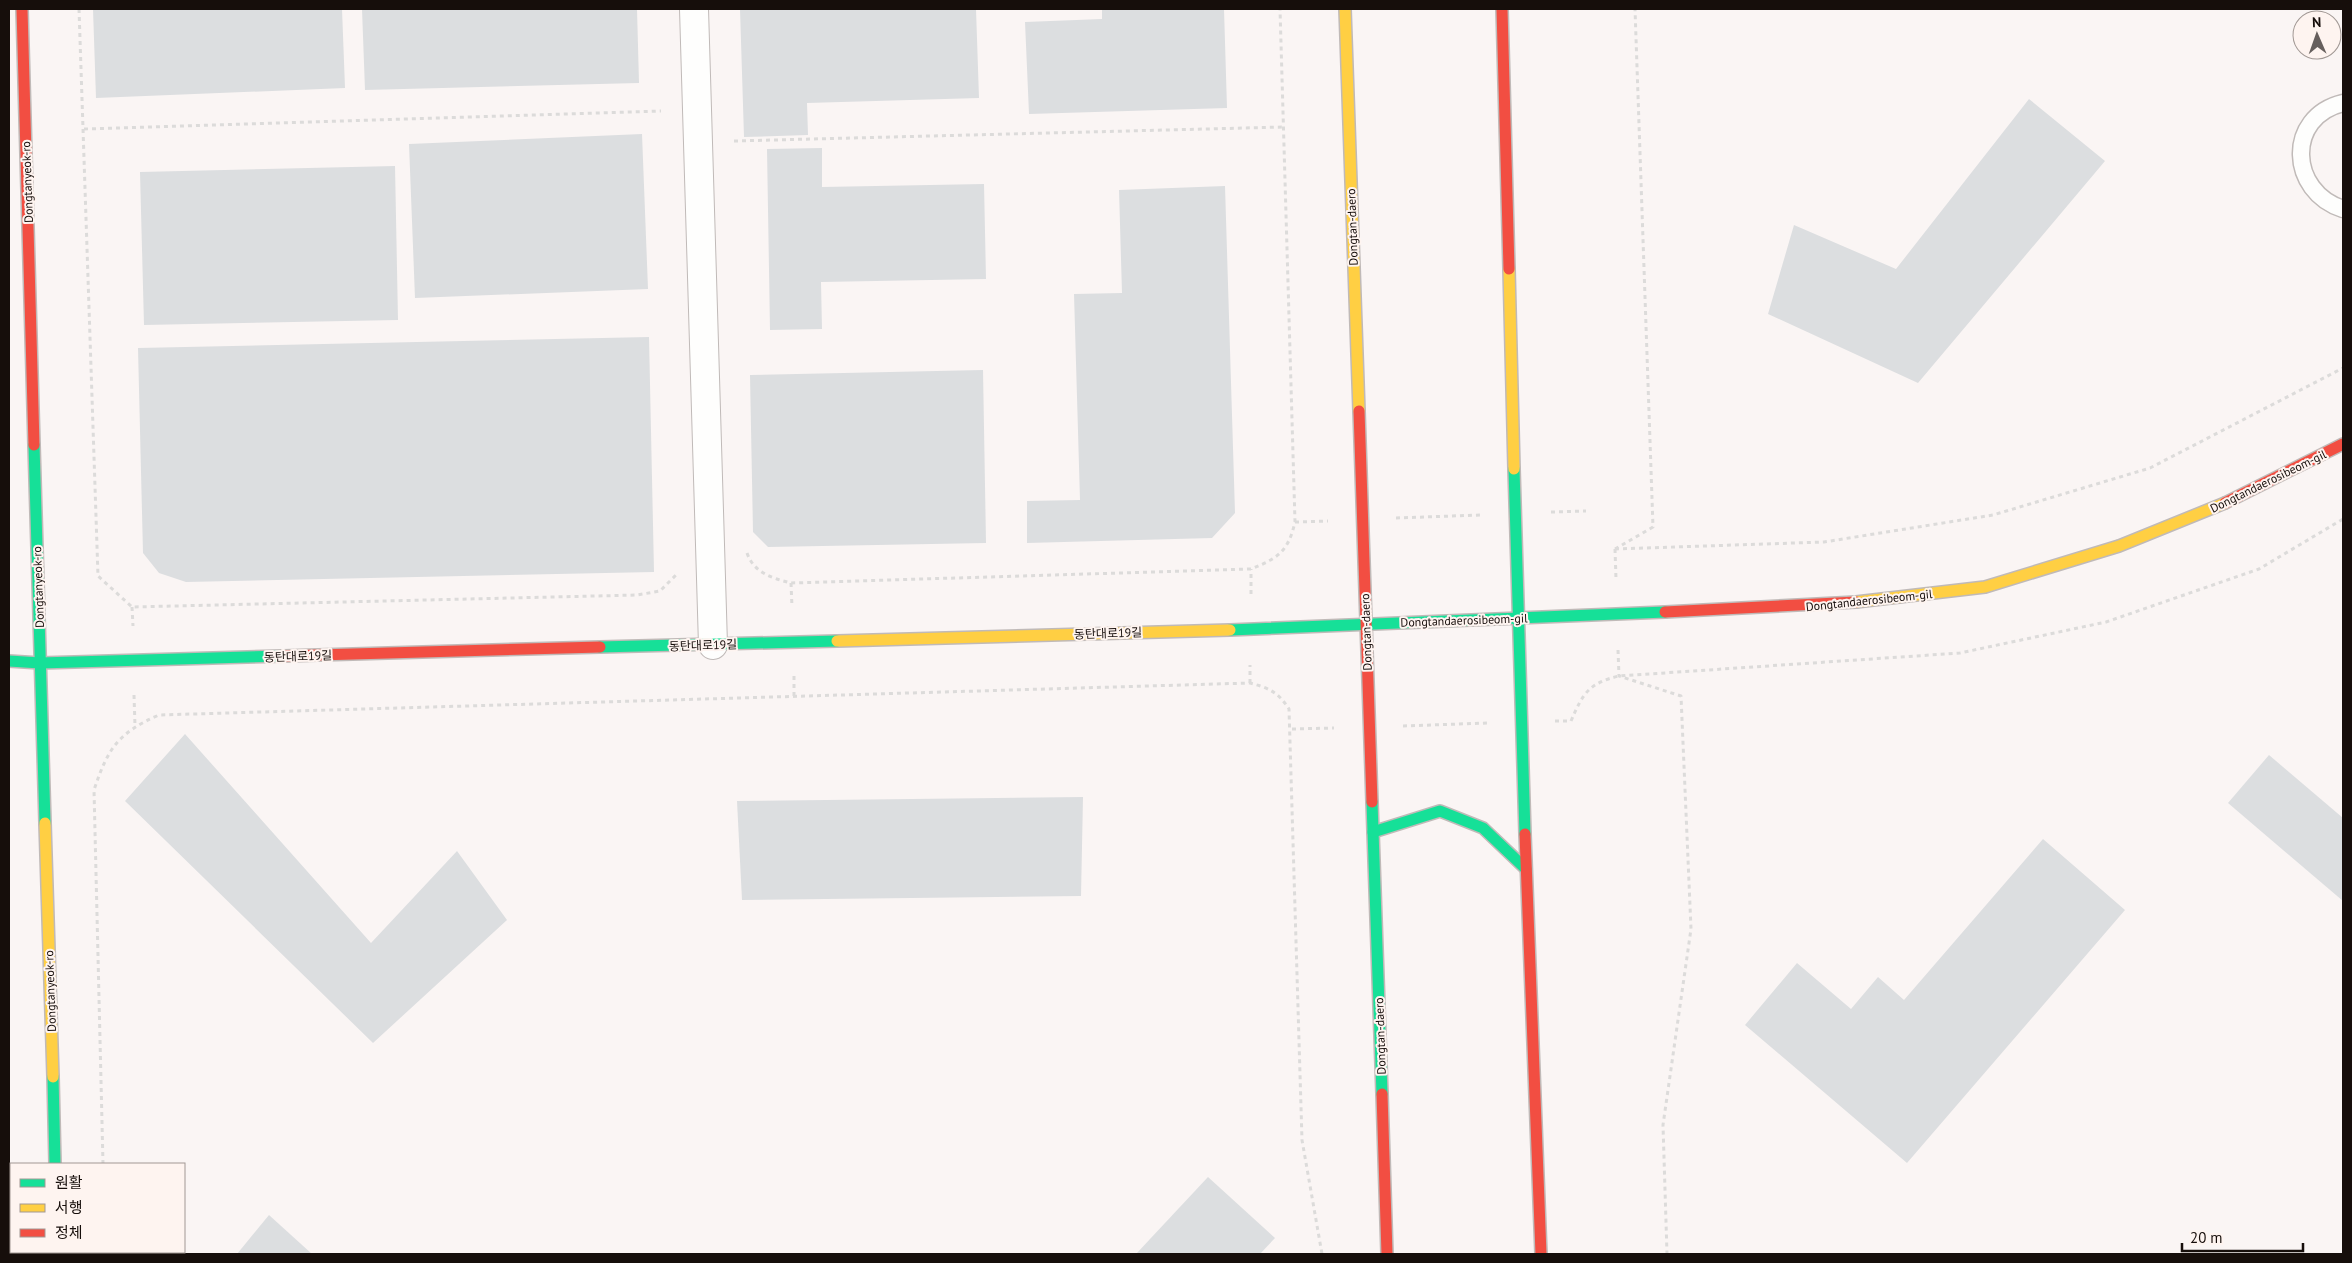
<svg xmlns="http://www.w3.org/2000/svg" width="2352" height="1263" font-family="'PT Sans','Noto Sans KR',sans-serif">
<rect width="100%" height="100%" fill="#faf5f4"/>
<!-- building -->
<g fill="#dcdee0">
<path d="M93 9H342L345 88 96 98Z"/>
<path d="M362 9H637L639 83 365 90Z"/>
<path d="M740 9H976L979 98 807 103 808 135 744 137Z"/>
<path d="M1102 9H1224L1227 108 1029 114 1025 22 1102 19Z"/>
<path d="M2029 99 2105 161 1918 383 1768 314 1794 225 1896 269Z"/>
<path d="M642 134 648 289 415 298 409 144Z"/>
<path d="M822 148V187L984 184 986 279 821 282 822 329 770 330 767 149Z"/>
<path d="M395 166 398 320 144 325 140 172Z"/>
<path d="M1225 186 1235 513 1212 538 1027 543V501L1080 500 1074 294 1122 293 1119 190Z"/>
<path d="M649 337 654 572 186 582 159 573 143 553 138 348Z"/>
<path d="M983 370 986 543 768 547 753 532 750 375Z"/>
<path d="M185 734 371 943 457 851 507 920 373 1043 125 801Z"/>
<path d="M2269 755 2343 818V901L2228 803Z"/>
<path d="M1083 797 1081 896 742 900 737 801Z"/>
<path d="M2043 839 2125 910 1907 1163 1745 1025 1797 963 1851 1009 1878 977 1904 1000Z"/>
<path d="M1208 1177 1275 1238 1260 1254H1136Z"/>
<path d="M269 1215 312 1254H237Z"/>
</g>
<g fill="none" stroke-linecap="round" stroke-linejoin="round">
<defs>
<path id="lane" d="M2343 103C2285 117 2289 192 2343 209"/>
<path id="street" d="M694 9 713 645"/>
<g id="fast">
<path d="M34 445 45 823"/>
<path d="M1514 469 1525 834"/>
<path d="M1230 630 1665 612"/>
<path d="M600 647 837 641"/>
<path d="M9 661 40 663 283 656"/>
<path d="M1372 802 1382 1094"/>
<path d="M1373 832 1440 811 1483 828 1526 869"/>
<path d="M53 1077 55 1164"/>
</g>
<g id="slow">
<path d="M1345 9 1359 411"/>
<path d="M1509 269 1514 469"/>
<path d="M1856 602 1985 587 2119 546 2225 503"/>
<path d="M837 641 1230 630"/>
<path d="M45 823 53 1077"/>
<path d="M58 1252V1254"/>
</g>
<g id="jam">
<path d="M22 9 34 445"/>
<path d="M1502 9 1509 269"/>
<path d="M1359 411 1372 802"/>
<path d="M2225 503 2343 444"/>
<path d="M1665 612 1856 602"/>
<path d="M283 656 600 647"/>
<path d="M1525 834 1541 1254"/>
<path d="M1382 1094 1387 1254"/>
</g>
</defs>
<!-- lane casing -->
<use href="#lane" stroke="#c0bab8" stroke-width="19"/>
<!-- street casing -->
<use href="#street" stroke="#c0bab8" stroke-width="30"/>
<!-- fast casing -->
<use href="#fast" stroke="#c0bab8" stroke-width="14"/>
<!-- slow casing -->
<use href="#slow" stroke="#c0bab8" stroke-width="14"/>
<!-- jam casing -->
<use href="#jam" stroke="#c0bab8" stroke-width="14"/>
<!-- path -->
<g stroke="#dcdbda" stroke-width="3" stroke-dasharray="4 4" stroke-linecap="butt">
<path d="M79 9 98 576 132 607 637 595 660 591 676 575"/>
<path d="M84 129 661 111"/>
<path d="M734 141 1284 127"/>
<path d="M1551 512 1586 511"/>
<path d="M1396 518 1480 515"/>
<path d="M1295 522 1328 521"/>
<path d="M1615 549 1824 542 1993 515 2150 468 2343 368"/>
<path d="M1615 549 1616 579"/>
<path d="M1615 549 1653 527 1635 9"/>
<path d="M747 553C754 573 772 578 791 583L1251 569C1278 558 1288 552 1295 522L1280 9"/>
<path d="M791 583 792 607"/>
<path d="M1251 594V569"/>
<path d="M132 607 133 626"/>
<path d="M1618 650 1619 676 1681 696 1691 929 1663 1125 1667 1254"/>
<path d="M794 676V696"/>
<path d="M1250 683V665"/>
<path d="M134 695 135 726"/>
<path d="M1555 721H1571C1583 693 1589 683 1619 676L1960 653 2106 622 2259 569 2343 519"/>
<path d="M1403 726 1487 723"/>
<path d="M1292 729 1334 728"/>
<path d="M103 1164 94 790C108 748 118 733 159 715L1250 683C1269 688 1278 692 1289 709L1302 1140 1322 1254"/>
<path d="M106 1252V1254"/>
</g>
<!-- lane -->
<use href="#lane" stroke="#fefefd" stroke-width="16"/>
<!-- street -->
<use href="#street" stroke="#fefefd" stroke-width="28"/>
<!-- fast -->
<use href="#fast" stroke="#16e098" stroke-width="11"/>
<!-- slow -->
<use href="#slow" stroke="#ffcf43" stroke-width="11"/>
<!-- jam -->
<use href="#jam" stroke="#f24e42" stroke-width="11"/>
</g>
<g text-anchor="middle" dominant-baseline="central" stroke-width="4" stroke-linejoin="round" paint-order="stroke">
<!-- street labels -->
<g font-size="12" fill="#160e0b" stroke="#fef4f0">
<text transform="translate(27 182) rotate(-92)">Dongtanyeok-ro</text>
<text transform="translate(1352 227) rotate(-92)">Dongtan-daero</text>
<text transform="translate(2268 481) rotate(-26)">Dongtandaerosibeom-gil</text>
<text transform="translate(38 587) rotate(-92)">Dongtanyeok-ro</text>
<text transform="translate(1869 600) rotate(-6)">Dongtandaerosibeom-gil</text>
<text transform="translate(1464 620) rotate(-2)">Dongtandaerosibeom-gil</text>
<text transform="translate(1366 632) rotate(-92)">Dongtan-daero</text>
<text transform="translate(1108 633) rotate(-2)">동탄대로19길</text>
<text transform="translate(703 645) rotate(-2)">동탄대로19길</text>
<text transform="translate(298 656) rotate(-2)">동탄대로19길</text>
<text transform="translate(50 991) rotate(-92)">Dongtanyeok-ro</text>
<text transform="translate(1380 1036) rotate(-92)">Dongtan-daero</text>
</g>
</g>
<!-- border -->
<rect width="2352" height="1263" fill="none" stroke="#160e0b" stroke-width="20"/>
<!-- legend -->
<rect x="10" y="1163" width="175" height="90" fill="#fef4f0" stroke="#a19894"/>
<rect x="20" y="1179" width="25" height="8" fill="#16e098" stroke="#a19894"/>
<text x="55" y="1188" font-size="15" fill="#160e0b">원활</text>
<rect x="20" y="1204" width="25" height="8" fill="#ffcf43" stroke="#a19894"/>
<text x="55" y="1213" font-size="15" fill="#160e0b">서행</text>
<rect x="20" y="1229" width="25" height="8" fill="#f24e42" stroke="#a19894"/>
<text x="55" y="1238" font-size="15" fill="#160e0b">정체</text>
<!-- north arrow -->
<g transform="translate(2317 35) rotate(358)"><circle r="24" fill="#fef4f0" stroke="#a19894"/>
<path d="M0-4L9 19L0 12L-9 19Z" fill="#665f5d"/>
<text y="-8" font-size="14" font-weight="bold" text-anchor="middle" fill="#160e0b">N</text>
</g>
<!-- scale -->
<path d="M2182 1243v8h121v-8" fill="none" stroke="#160e0b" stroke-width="2.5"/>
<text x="2190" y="1243" font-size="15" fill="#160e0b" stroke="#fef4f0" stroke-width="4" paint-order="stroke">20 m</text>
</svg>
